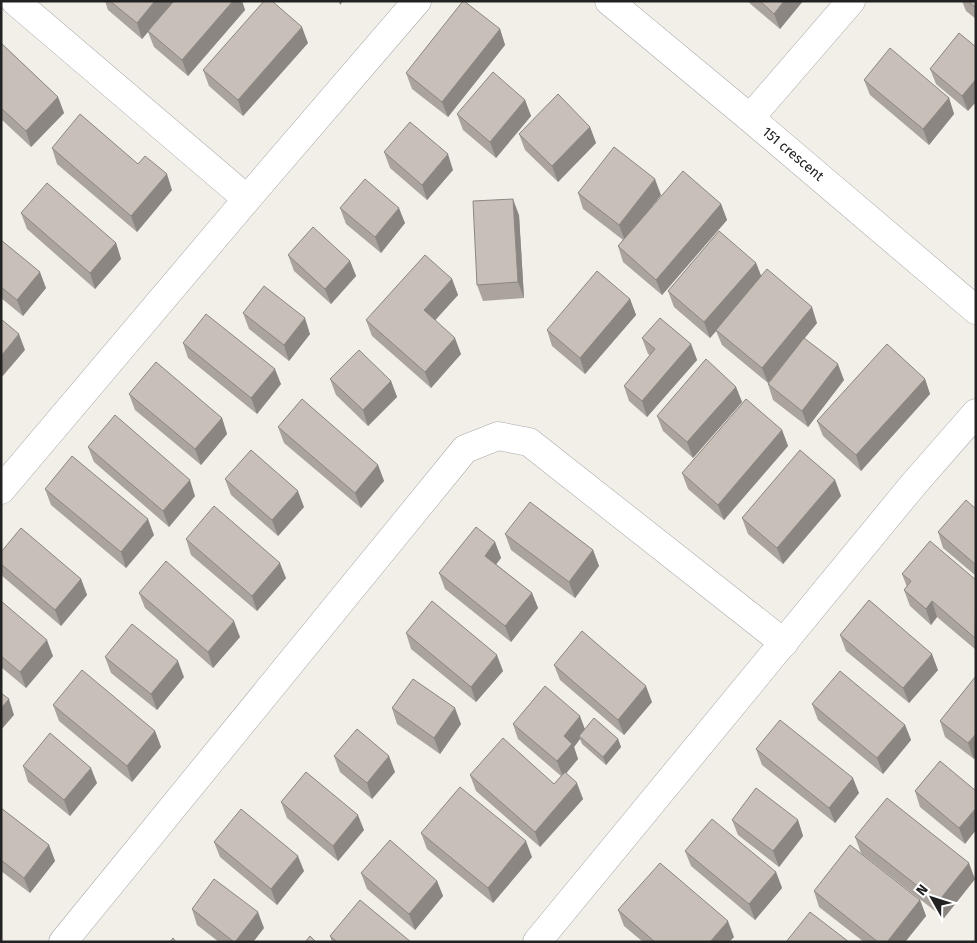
<svg xmlns="http://www.w3.org/2000/svg" width="977" height="943" font-family="'Fira Sans',sans-serif">
<rect width="100%" height="100%" fill="#f2efe9"/>
<g fill="none" stroke-linecap="round" stroke-linejoin="round">
<defs>
<g id="minor">
<path d="M15 1 247 199"/>
<path d="M609 1 750 118 976 310"/>
<path d="M750 118 851 1"/>
<path d="M1 490 247 199 417 1"/>
<path d="M63 942 465 449 498 436 529 442 784 643"/>
<path d="M537 942 913 485 976 413"/>
</g>
</defs>
<!-- minor casing -->
<use href="#minor" stroke="#a9a9a9" stroke-width="29"/>
<!-- minor -->
<use href="#minor" stroke="#fff" stroke-width="28"/>
</g>
<!-- wall -->
<g fill="#aba49e">
<path d="M105 1H242L245 10 188 76 154 47 148 32 142 39 108 10Z"/>
<path d="M747 1H803L780 29Z"/>
<path d="M962 1H976V19L966 11Z"/>
<path d="M500 29 505 45 448 117 412 89 406 73Z"/>
<path d="M959 33 968 111 936 84 930 69Z"/>
<path d="M1 43 58 97 64 113 31 147 1 119Z"/>
<path d="M308 43 243 116 209 86 203 70Z"/>
<path d="M864 80 949 98 954 114 929 145 870 95Z"/>
<path d="M525 100 531 116 496 158 463 130 457 114Z"/>
<path d="M590 127 596 143 558 182 525 150 519 134Z"/>
<path d="M52 148 138 164 172 190 137 232 57 164Z"/>
<path d="M384 152 453 170 427 200 390 168Z"/>
<path d="M578 193 661 195 652 206 721 204 727 220 662 295 623 262 618 246 623 240 583 209Z"/>
<path d="M340 208 405 223 381 253 346 224Z"/>
<path d="M21 213 116 243 121 259 95 289 27 229Z"/>
<path d="M519 215 524 298 483 301 477 285Z"/>
<path d="M1 240 46 288 23 316 1 298Z"/>
<path d="M288 255 350 261 356 276 331 304 294 271Z"/>
<path d="M756 263 761 276 817 323 804 339 844 380 808 427 773 400 768 384 779 370 768 383 722 345 716 331 710 338 674 307 668 291Z"/>
<path d="M452 279 458 295 435 320 461 354 431 388 372 336 366 320Z"/>
<path d="M630 299 636 315 585 374 552 346 547 330Z"/>
<path d="M243 313 310 334 289 361 249 329Z"/>
<path d="M642 338 691 344 697 360 647 417 629 401 624 386 650 355 648 354Z"/>
<path d="M183 343 281 384 257 414 188 358Z"/>
<path d="M330 379 391 381 397 397 368 426 336 395Z"/>
<path d="M925 379 930 394 861 471 823 436 817 421Z"/>
<path d="M736 387 742 402 693 458 663 431 657 416Z"/>
<path d="M129 394 222 418 227 434 201 465 135 410Z"/>
<path d="M278 427 378 465 384 481 361 508 284 443Z"/>
<path d="M782 430 788 446 724 520 688 489 682 473Z"/>
<path d="M88 447 195 496 169 527 94 462Z"/>
<path d="M225 479 304 507 278 536 231 495Z"/>
<path d="M835 480 841 496 783 564 748 534 742 518Z"/>
<path d="M45 489 154 535 126 568 51 505Z"/>
<path d="M976 509V576L943 548 938 532Z"/>
<path d="M505 534 593 550 599 566 575 598 511 550Z"/>
<path d="M186 539 286 578 257 611 191 555Z"/>
<path d="M495 542 501 558 496 564 532 593 538 608 511 642 445 589 439 573Z"/>
<path d="M1 552 81 579 87 595 61 626 1 575Z"/>
<path d="M902 574 976 580V650L937 617 931 625 910 606 904 590 907 587Z"/>
<path d="M139 593 240 637 213 668 145 608Z"/>
<path d="M1 601 53 656 26 688 1 667Z"/>
<path d="M406 633 503 671 476 702 411 649Z"/>
<path d="M840 635 938 670 909 703 846 651Z"/>
<path d="M105 657 184 677 157 710 111 673Z"/>
<path d="M554 665 652 702 624 735 560 680Z"/>
<path d="M976 676V757L974 759 945 737 940 721Z"/>
<path d="M812 704 905 725 911 740 883 774 818 720Z"/>
<path d="M53 705 155 731 161 747 132 782 59 721Z"/>
<path d="M392 708 461 724 440 754 397 724Z"/>
<path d="M513 724 585 729 618 739 621 747 606 765 582 744 580 739 574 747 578 759 566 773 583 799 540 847 476 791 470 775 554 784 561 776 518 739Z"/>
<path d="M756 749 859 793 835 823 762 765Z"/>
<path d="M334 756 395 772 372 799 340 772Z"/>
<path d="M940 761 965 844 920 807 915 791Z"/>
<path d="M23 766 97 783 70 816 28 782Z"/>
<path d="M281 802 364 830 338 861 287 818Z"/>
<path d="M1 808 49 845 55 861 30 893 1 871Z"/>
<path d="M732 820H798L803 836 779 867 738 835Z"/>
<path d="M421 833 532 857 493 903 427 849Z"/>
<path d="M855 837 975 879 944 918 861 853Z"/>
<path d="M214 842 304 871 277 905 220 857Z"/>
<path d="M685 851 776 872 782 888 755 920 691 866Z"/>
<path d="M361 873 437 881 443 896 415 930 367 889Z"/>
<path d="M814 891 920 900 926 916 905 942H864L819 907Z"/>
<path d="M192 909 264 928 253 942H219L197 925Z"/>
<path d="M618 910 734 937 729 942H643L624 926Z"/>
<path d="M330 936 411 942H332Z"/>
</g>
<!-- shaded-wall -->
<g fill="#8b8681">
<path d="M155 1H174L142 39 137 23Z"/>
<path d="M233 1H242L245 10 188 76 182 60Z"/>
<path d="M339 1H343L340 5Z"/>
<path d="M784 1H803L780 29 774 14Z"/>
<path d="M302 27 308 43 243 116 238 100Z"/>
<path d="M500 29 505 45 448 117 442 102Z"/>
<path d="M976 79V102L968 111 962 96Z"/>
<path d="M58 97 64 113 31 147 26 131Z"/>
<path d="M949 98 954 114 929 145 923 129Z"/>
<path d="M525 100 531 116 496 158 490 142Z"/>
<path d="M590 127 596 143 558 182 552 166Z"/>
<path d="M448 154 453 170 427 200 422 185Z"/>
<path d="M167 174 172 190 137 232 131 216Z"/>
<path d="M655 179 661 195 625 241 619 225Z"/>
<path d="M513 199 519 215 524 298 518 282Z"/>
<path d="M721 204 727 220 662 295 656 280Z"/>
<path d="M399 208 405 223 381 253 375 237Z"/>
<path d="M116 243 121 259 95 289 90 273Z"/>
<path d="M350 261 356 276 331 304 325 289Z"/>
<path d="M756 263 762 278 710 338 704 322Z"/>
<path d="M40 272 46 288 23 316 17 300Z"/>
<path d="M452 279 458 295 430 326 424 310Z"/>
<path d="M630 299 636 315 585 374 580 358Z"/>
<path d="M812 307 817 323 768 383 762 368Z"/>
<path d="M305 318 310 334 289 361 284 345Z"/>
<path d="M19 334 25 350 1 378V356Z"/>
<path d="M455 338 461 354 431 388 425 372Z"/>
<path d="M691 344 697 360 647 417 642 401Z"/>
<path d="M838 364 844 380 808 427 802 411Z"/>
<path d="M275 369 281 384 257 414 251 398Z"/>
<path d="M925 379 930 394 861 471 856 455Z"/>
<path d="M391 381 397 397 368 426 363 410Z"/>
<path d="M736 387 742 402 693 458 687 442Z"/>
<path d="M222 418 227 434 201 465 195 449Z"/>
<path d="M782 430 788 446 724 520 718 505Z"/>
<path d="M378 465 384 481 361 508 355 493Z"/>
<path d="M190 480 195 496 169 527 163 511Z"/>
<path d="M835 480 841 496 783 564 777 548Z"/>
<path d="M298 491 304 507 278 536 272 520Z"/>
<path d="M148 519 154 535 126 568 121 552Z"/>
<path d="M495 542 501 558 491 571 485 556Z"/>
<path d="M593 550 599 566 575 598 569 582Z"/>
<path d="M280 563 286 578 257 611 252 596Z"/>
<path d="M81 579 87 595 61 626 55 610Z"/>
<path d="M532 593 538 608 511 642 505 626Z"/>
<path d="M932 601 937 617 931 625 926 609Z"/>
<path d="M234 621 240 637 213 668 208 652Z"/>
<path d="M47 640 53 656 26 688 20 672Z"/>
<path d="M932 654 938 670 909 703 903 688Z"/>
<path d="M497 655 503 671 476 702 471 687Z"/>
<path d="M178 661 184 677 157 710 151 694Z"/>
<path d="M646 686 652 702 624 735 618 720Z"/>
<path d="M9 699 14 715 1 730V708Z"/>
<path d="M455 708 461 724 440 754 434 738Z"/>
<path d="M580 716 586 732 579 736 580 739 574 747 578 759 563 777 557 761 564 736Z"/>
<path d="M905 725 911 740 883 774 877 758Z"/>
<path d="M155 731 161 747 132 782 127 766Z"/>
<path d="M976 734V757L974 759 968 743Z"/>
<path d="M618 739 621 747 606 765 603 757Z"/>
<path d="M389 756 395 772 372 799 367 783Z"/>
<path d="M91 768 97 783 70 816 64 800Z"/>
<path d="M853 778 859 793 835 823 829 808Z"/>
<path d="M577 783 583 799 540 847 535 832Z"/>
<path d="M976 808V830L965 844 959 828Z"/>
<path d="M358 815 364 830 338 861 333 846Z"/>
<path d="M798 820 803 836 779 867 773 851Z"/>
<path d="M526 841 532 857 493 903 488 888Z"/>
<path d="M49 845 55 861 30 893 24 878Z"/>
<path d="M298 856 304 871 277 905 271 889Z"/>
<path d="M969 863 975 879 944 918 938 902Z"/>
<path d="M776 872 782 888 755 920 749 904Z"/>
<path d="M437 881 443 896 415 930 409 914Z"/>
<path d="M920 900 926 916 905 942H887Z"/>
<path d="M258 912 264 928 253 942H235Z"/>
<path d="M728 921 734 937 729 942H710Z"/>
</g>
<!-- building -->
<g fill="#c7bfb8" stroke="#8b8681">
<path d="M110 1H155L137 23Z"/>
<path d="M174 1H233L182 60 148 31Z"/>
<path d="M264 1H272L302 27 238 100 203 70Z"/>
<path d="M463 1H464L500 29 442 102 406 73Z"/>
<path d="M760 1H784L774 14Z"/>
<path d="M968 1H976V8Z"/>
<path d="M959 33 976 47V79L962 96 930 69Z"/>
<path d="M1 43 58 97 26 131 1 108Z"/>
<path d="M890 48 949 98 923 129 864 80Z"/>
<path d="M493 72 525 100 490 142 457 114Z"/>
<path d="M558 94 590 127 552 166 519 134Z"/>
<path d="M80 114 138 164 145 156 167 174 131 216 52 148Z"/>
<path d="M410 122 448 154 422 185 384 152Z"/>
<path d="M614 147 655 179 619 225 578 193Z"/>
<path d="M683 171 721 204 656 280 618 246Z"/>
<path d="M365 179 399 208 375 237 340 208Z"/>
<path d="M47 183 116 243 90 273 21 213Z"/>
<path d="M513 199 518 282 477 285 473 201Z"/>
<path d="M313 227 350 261 325 289 288 255Z"/>
<path d="M719 231 756 263 704 322 668 291Z"/>
<path d="M1 240 40 272 17 300 1 287Z"/>
<path d="M425 255 452 279 424 310 455 338 425 372 366 320Z"/>
<path d="M767 269 812 307 762 368 716 330Z"/>
<path d="M597 271 630 299 580 358 547 330Z"/>
<path d="M264 286 305 318 284 345 243 313Z"/>
<path d="M206 314 275 369 251 398 183 343Z"/>
<path d="M660 318 691 344 642 401 624 386 655 349 642 338Z"/>
<path d="M1 319 19 334 1 356Z"/>
<path d="M804 338 838 364 802 411 768 384Z"/>
<path d="M887 344 925 379 856 455 817 421Z"/>
<path d="M359 350 391 381 363 410 330 379Z"/>
<path d="M706 359 736 387 687 442 657 416Z"/>
<path d="M156 362 222 418 195 449 129 394Z"/>
<path d="M302 399 378 465 355 493 278 427Z"/>
<path d="M746 399 782 430 718 505 682 473Z"/>
<path d="M115 415 190 480 163 511 88 447Z"/>
<path d="M251 450 298 491 272 520 225 479Z"/>
<path d="M800 450 835 480 777 548 742 518Z"/>
<path d="M72 456 148 519 121 552 45 489Z"/>
<path d="M966 500 976 509V565L938 532Z"/>
<path d="M530 502 593 550 569 582 505 534Z"/>
<path d="M214 506 280 563 252 596 186 539Z"/>
<path d="M476 527 495 542 485 556 532 593 505 626 439 573Z"/>
<path d="M21 528 81 579 55 610 1 564V552Z"/>
<path d="M930 541 976 580 975 638 932 601 926 609 904 590 911 581 902 574Z"/>
<path d="M166 561 234 621 208 652 139 593Z"/>
<path d="M869 600 932 654 903 688 840 635Z"/>
<path d="M1 601 47 640 20 672 1 656Z"/>
<path d="M432 601 497 655 471 687 406 633Z"/>
<path d="M132 624 178 661 151 694 105 657Z"/>
<path d="M582 631 646 686 618 720 554 665Z"/>
<path d="M82 670 155 731 127 766 53 705Z"/>
<path d="M840 671 905 725 877 758 812 704Z"/>
<path d="M976 676V734L968 743 940 721Z"/>
<path d="M413 679 455 708 434 738 392 708Z"/>
<path d="M545 686 580 716 564 736 572 744 557 761 513 724Z"/>
<path d="M1 693 9 699 1 708Z"/>
<path d="M594 718 618 739 603 757 579 736Z"/>
<path d="M780 720 853 778 829 808 756 749Z"/>
<path d="M357 729 389 756 367 783 334 756Z"/>
<path d="M50 733 91 768 64 800 23 766Z"/>
<path d="M503 738 554 784 565 772 577 783 535 832 470 775Z"/>
<path d="M940 761 976 791V808L959 828 915 791Z"/>
<path d="M306 772 358 815 333 846 281 802Z"/>
<path d="M460 787 526 841 488 888 421 833Z"/>
<path d="M756 788 798 820 773 851 732 820Z"/>
<path d="M887 798 969 863 938 902 855 837Z"/>
<path d="M1 808 49 845 24 878 1 860Z"/>
<path d="M241 809 298 856 271 889 214 842Z"/>
<path d="M712 819 776 872 749 904 685 851Z"/>
<path d="M390 840 437 881 409 914 361 873Z"/>
<path d="M850 845 920 900 887 942H878L814 891Z"/>
<path d="M660 863 728 921 710 942H655L618 910Z"/>
<path d="M214 879 258 912 235 942H234L192 909Z"/>
<path d="M360 900 411 942H337L330 936Z"/>
<path d="M810 912 849 942H786Z"/>
<path d="M310 936 316 942H305Z"/>
<path d="M173 938 176 942H170Z"/>
</g>
<g text-anchor="middle" dominant-baseline="central" stroke-width="4" stroke-linejoin="round" paint-order="stroke">
<!-- street labels -->
<g font-size="14" fill="#222" stroke="#fff">
<text transform="translate(793 154) rotate(40)">151 crescent</text>
</g>
</g>
<!-- border -->
<rect width="977" height="943" fill="none" stroke="#222222" stroke-width="5"/>
<!-- north arrow -->
<g transform="translate(932 898) rotate(309)" stroke="#ffffff" stroke-width="4" paint-order="stroke">
<path d="M0-4L9 19L0 12L-9 19Z" fill="#222222"/>
<text y="-8" font-size="14" font-weight="bold" text-anchor="middle" fill="#222222">N</text>
</g>
</svg>
